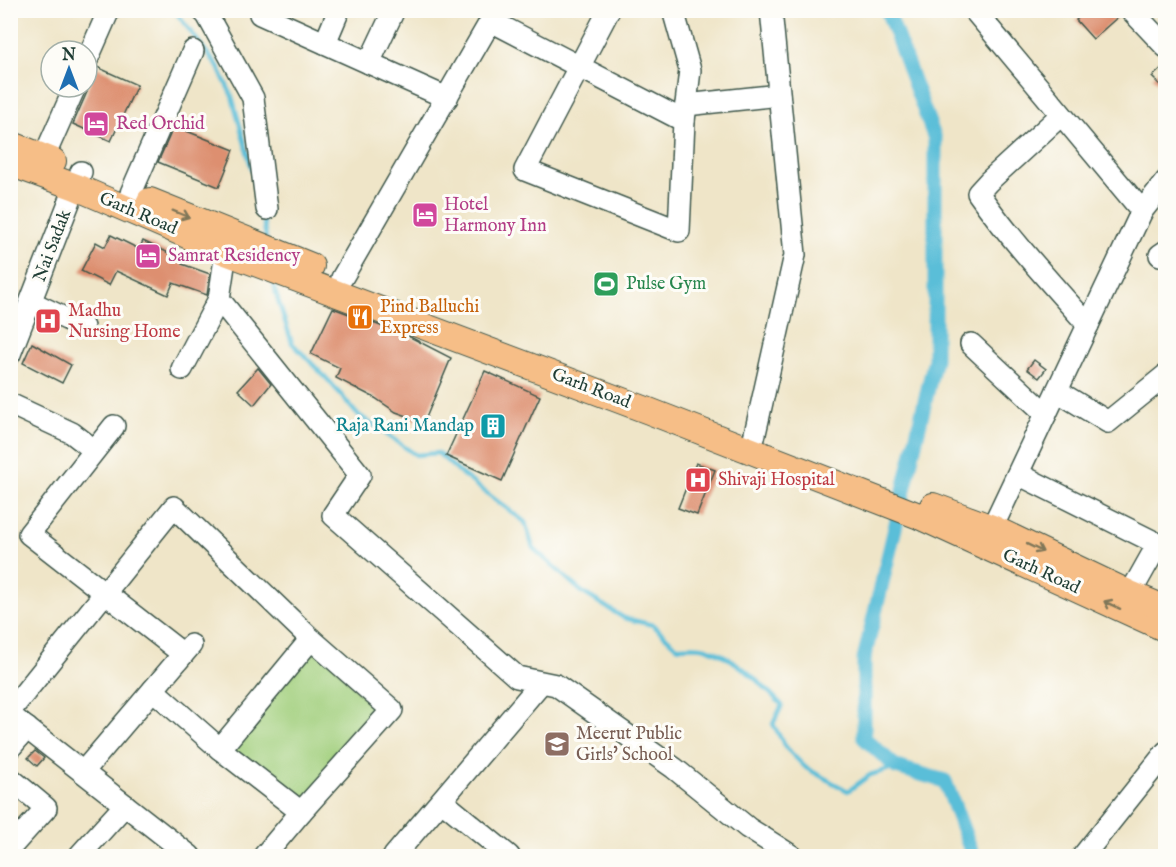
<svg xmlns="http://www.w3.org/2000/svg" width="1176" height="867" font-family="'IM FELL English',serif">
<rect width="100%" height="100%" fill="#fdfcf7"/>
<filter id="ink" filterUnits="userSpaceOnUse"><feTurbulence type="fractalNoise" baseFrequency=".0167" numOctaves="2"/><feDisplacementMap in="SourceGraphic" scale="12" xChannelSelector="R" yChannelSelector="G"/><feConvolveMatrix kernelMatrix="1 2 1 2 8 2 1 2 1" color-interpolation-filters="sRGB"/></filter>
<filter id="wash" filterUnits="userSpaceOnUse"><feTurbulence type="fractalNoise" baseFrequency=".008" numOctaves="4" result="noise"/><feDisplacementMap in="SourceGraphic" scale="24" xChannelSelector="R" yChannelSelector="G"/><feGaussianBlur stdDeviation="1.35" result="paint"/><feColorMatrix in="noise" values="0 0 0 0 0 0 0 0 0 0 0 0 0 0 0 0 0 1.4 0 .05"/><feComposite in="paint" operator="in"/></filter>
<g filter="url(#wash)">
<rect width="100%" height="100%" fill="#efe5c8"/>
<!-- green -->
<path fill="#a1cf7d" stroke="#608658" stroke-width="1.5" d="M311 639 384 720 301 812 220 749Z"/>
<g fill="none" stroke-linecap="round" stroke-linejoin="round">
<!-- stream -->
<g stroke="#5abed8" stroke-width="4.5">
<path d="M174 10 218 67 232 96 252 170"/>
<path d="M262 213 266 238"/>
<path d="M273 278 276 294 292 343 330 382 356 413 416 455 438 453 460 473 525 522 533 548 582 592 624 618 653 625 677 647C686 647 698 645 706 648 737 658 759 682 782 705L773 724 786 748 806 768 848 791 870 775 896 767"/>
</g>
<!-- canal -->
<path stroke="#5abed8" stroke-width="15" d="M887 10 935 139V359L864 659V738L896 767 945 781 973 856"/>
</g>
<g id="blocks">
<!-- building -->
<g fill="#dd8f6f">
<path d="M1087 10H1119L1120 15 1093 39 1076 20Z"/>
<path d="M1166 64V91L1152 77Z"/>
<path d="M97 67 137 85 111 141 73 124 87 92 88 86Z"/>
<path d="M174 126 234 150 219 187 158 162Z"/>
<path d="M111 235 139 249 143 241 184 260 182 264 210 274 207 295 173 283 168 295 116 271 109 285 81 271 96 242 105 247Z"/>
<path d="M333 308 410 337 451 358 423 425 410 417 396 412 375 398 336 378 340 368 311 354Z"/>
<path d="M32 343 71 365 62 383 23 363Z"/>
<path d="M1034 360 1046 369 1039 378 1027 369Z"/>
<path d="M258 368 271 384 254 405 238 390Z"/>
<path d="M485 371 540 396 502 481 446 456Z"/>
<path d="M696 463 715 470 697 515 678 508Z"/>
<path d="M35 751 44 758 37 766 28 758Z"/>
</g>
</g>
</g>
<g filter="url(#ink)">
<use href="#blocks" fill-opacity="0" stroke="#3e564a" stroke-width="1.5"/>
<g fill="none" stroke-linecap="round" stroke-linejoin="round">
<defs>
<g id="minor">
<path d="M202 10 207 15 253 98 267 209"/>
<path d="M673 10 690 70 684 121"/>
<path d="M974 10 1142 211"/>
<path d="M1131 10 1166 47"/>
<path d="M260 14 447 98"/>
<path d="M491 21 684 121 679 231 525 170 609 10"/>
<path d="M325 43 339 10"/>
<path d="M87 60 109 10"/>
<path d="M369 63 394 10"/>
<path d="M686 105 779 95"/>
<path d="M1061 115 989 181 978 193C1011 240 1050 282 1088 325"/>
<path d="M44 157 75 87"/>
<path d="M131 193 193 51"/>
<path d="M224 238 226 252 219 299 360 475 333 515 517 677 556 685 674 768 748 828 792 856"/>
<path d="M1160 255 1166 251"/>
<path d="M342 278 497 10"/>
<path d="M31 302 83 327"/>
<path d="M971 344 1046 414"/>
<path d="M10 354 81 172"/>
<path d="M182 369 219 299"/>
<path d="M1057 391 1108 422 1166 375"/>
<path d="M10 404 72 433 94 450"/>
<path d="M114 426 29 534 183 654"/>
<path d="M754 438 795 255 771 10"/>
<path d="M1018 474 1158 544 1130 594"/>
<path d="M987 543 992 528 1142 211 1166 181"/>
<path d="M153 690 220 749"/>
<path d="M10 711 174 507 311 639 392 710 301 812 264 856"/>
<path d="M10 715 190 856"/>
<path d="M10 748 27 728"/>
<path d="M83 772 191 645"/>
<path d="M10 778 46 808 10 848"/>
<path d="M442 801 509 856"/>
<path d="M301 812 220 749 311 639"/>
<path d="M79 856 125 805"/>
<path d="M394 856 541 683"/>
<path d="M1083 856 1166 752"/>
</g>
<g id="major">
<path d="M10 144 53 161"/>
<path d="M10 163 76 187 226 252 649 411 919 516 1166 629"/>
<path d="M150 201 311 266"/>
<path d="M933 506 992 528 1130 594 1166 609"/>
</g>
</defs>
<!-- minor casing -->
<use href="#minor" stroke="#3e564a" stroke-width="24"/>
<!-- major casing -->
<use href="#major" stroke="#3e564a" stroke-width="28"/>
<!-- minor -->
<use href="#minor" stroke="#fff" stroke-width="21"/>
<!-- major -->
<use href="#major" stroke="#f6be87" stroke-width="26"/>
</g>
<!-- one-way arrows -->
<defs><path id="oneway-shaft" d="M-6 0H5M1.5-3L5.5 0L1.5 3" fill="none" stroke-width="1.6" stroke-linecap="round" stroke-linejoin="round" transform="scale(1.5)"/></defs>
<g stroke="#807759">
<use href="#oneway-shaft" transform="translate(181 214) rotate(22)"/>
<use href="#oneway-shaft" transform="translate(1035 548) rotate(26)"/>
<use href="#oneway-shaft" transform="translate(1112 605) rotate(-155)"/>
</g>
</g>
<!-- icons -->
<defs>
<symbol id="hotel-square" viewBox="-11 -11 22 22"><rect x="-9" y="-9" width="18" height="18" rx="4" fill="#d1479c" stroke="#fdfcf7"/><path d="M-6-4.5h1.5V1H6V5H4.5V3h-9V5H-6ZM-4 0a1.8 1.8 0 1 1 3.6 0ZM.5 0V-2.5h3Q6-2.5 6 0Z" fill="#fff"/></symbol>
<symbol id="stadium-square" viewBox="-11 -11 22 22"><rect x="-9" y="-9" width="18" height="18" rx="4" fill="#2e9e5b" stroke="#fdfcf7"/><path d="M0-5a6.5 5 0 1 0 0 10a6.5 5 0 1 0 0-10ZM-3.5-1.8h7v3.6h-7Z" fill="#fff"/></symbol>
<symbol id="restaurant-square" viewBox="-11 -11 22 22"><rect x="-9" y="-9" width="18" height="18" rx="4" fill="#e8710a" stroke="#fdfcf7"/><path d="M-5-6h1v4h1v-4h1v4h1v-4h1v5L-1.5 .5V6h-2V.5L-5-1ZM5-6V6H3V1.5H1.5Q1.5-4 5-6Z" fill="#fff"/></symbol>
<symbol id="hospital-square" viewBox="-11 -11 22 22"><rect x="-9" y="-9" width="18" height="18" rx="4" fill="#e0444e" stroke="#fdfcf7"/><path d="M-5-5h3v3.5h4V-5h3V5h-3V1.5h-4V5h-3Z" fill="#fff"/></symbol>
<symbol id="building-square" viewBox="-11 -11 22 22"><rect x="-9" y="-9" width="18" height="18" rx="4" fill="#0f9aa8" stroke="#fdfcf7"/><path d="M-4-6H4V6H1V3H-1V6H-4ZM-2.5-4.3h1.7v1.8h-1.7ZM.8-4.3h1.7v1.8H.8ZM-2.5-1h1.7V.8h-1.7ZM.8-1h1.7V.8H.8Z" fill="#fff"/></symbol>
<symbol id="school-square" viewBox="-11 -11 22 22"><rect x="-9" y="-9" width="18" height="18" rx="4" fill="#8d6e63" stroke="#fdfcf7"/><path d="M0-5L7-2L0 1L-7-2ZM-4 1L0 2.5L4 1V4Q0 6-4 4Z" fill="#fff"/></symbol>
</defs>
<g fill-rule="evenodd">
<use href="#hotel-square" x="81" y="109" width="30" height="30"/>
<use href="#hotel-square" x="410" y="200" width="30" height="30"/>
<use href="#hotel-square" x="133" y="241" width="30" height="30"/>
<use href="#stadium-square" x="591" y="269" width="30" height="30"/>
<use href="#restaurant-square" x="345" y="302" width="30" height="30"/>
<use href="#hospital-square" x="33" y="306" width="30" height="30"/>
<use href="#building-square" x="478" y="411" width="30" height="30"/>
<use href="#hospital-square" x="683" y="465" width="30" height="30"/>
<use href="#school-square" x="542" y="729" width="30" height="30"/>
</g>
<g text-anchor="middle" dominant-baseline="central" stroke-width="6" stroke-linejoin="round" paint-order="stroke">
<!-- hotel labels -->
<g font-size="18" fill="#b23c85" stroke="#fdfcf7" text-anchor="start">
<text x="116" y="124">Red Orchid</text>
<text x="444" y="205">Hotel<tspan x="444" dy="21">Harmony Inn</tspan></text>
<text x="168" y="256">Samrat Residency</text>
</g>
<!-- street labels -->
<g font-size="18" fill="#1f3d34" stroke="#fdfcf7">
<text transform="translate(138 214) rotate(23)">Garh Road</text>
<text transform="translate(53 246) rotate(-69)">Nai Sadak</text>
<text transform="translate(591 389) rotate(21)">Garh Road</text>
<text transform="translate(1041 572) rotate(25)">Garh Road</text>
</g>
<!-- leisure labels -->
<g font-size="18" fill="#27864d" stroke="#fdfcf7" text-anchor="start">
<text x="626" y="284">Pulse Gym</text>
</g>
<!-- food labels -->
<g font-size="18" fill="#c56008" stroke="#fdfcf7" text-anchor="start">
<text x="380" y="307">Pind Balluchi<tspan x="380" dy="21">Express</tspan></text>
</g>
<!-- health labels -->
<g font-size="18" fill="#be3a42" stroke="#fdfcf7" text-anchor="start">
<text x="68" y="311">Madhu<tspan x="68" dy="21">Nursing Home</tspan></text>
<text x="718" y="480">Shivaji Hospital</text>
</g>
<!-- culture labels -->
<g font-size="18" fill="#0d838f" stroke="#fdfcf7" text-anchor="end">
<text x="474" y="426">Raja Rani Mandap</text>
</g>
<!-- education labels -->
<g font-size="18" fill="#785e54" stroke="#fdfcf7" text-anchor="start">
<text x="576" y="734">Meerut Public<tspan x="576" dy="21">Girls' School</tspan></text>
</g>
</g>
<!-- margin -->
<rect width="1176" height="867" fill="none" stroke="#fdfcf7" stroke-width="36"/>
<!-- north arrow -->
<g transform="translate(69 69)"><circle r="28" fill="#fdfcf7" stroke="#a4b0a9" stroke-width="1.5"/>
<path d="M0-4.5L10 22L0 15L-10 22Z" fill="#1f6fb2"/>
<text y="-9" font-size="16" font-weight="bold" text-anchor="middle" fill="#1f3d34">N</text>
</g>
</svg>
